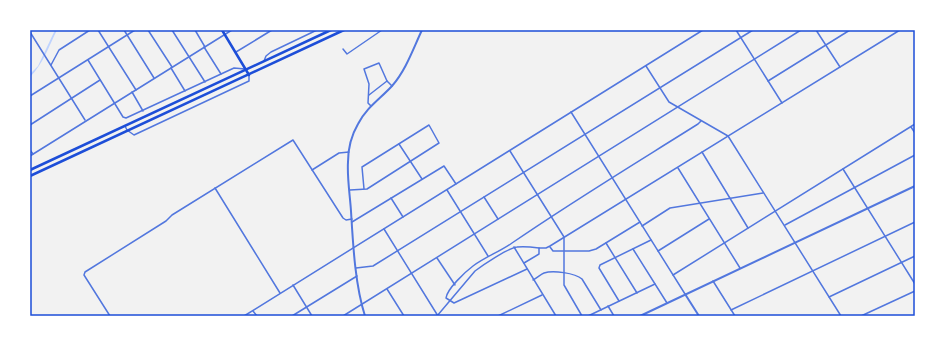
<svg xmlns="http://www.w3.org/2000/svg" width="945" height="346" font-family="'PT Sans Narrow',sans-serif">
<rect width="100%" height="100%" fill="#f2f2f2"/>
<!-- water -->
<path fill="#bfd3fe" d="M55 30H57C49 46 43 64 30 77V74L38 66Z"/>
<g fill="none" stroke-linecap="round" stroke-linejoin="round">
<!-- minor -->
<g stroke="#5277de" stroke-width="1.5">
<path d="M98 30 136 90"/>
<path d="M124 30 154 78"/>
<path d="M148 30 172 67"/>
<path d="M172 30 205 82"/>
<path d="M195 30 205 47"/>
<path d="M736 30 782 103"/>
<path d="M816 30 840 67"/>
<path d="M30 31 31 30"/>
<path d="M30 32 85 120"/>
<path d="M204 47 221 74"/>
<path d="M343 49 347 54 382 30"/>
<path d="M236 52 272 30"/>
<path d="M88 60 123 117 126 118 234 68 245 69"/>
<path d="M264 61 266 56 271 52 317 30"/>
<path d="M51 65 59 50 90 30"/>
<path d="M646 66 669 102 728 136 841 316"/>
<path d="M171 68 185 91"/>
<path d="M768 81 850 30"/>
<path d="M132 92 143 111"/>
<path d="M369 95 387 81"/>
<path d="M30 96 135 30"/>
<path d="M371 106 368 103 369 84 364 69 379 63 387 81 392 86"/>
<path d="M571 112 685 294"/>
<path d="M30 125 100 80"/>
<path d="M125 126 127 130 134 135 249 81V75"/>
<path d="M911 127 915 133"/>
<path d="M399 144 422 179"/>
<path d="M30 150 33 154"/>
<path d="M510 151 564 237V285L582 316"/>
<path d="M702 152 748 228"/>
<path d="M30 156 232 30"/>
<path d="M678 168 740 268"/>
<path d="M843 169 915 284"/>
<path d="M312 170 339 153 349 152"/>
<path d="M215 188 280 293"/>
<path d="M350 190 367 189 439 143 429 125 362 167 364 189"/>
<path d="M447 190 488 256"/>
<path d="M484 197 498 219"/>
<path d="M391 198 403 217"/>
<path d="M352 222 444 166 456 184"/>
<path d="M785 225 915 155"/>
<path d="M642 226 670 208 763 193"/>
<path d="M384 229 438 316"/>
<path d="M606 243 637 293"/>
<path d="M514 247 556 316"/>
<path d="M550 247 553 251H589L596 249 640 222"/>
<path d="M633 249 667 303"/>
<path d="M658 251 709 219"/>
<path d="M437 258 455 285"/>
<path d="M524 263 539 254V248H546L550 246 900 30"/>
<path d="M356 268 373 266 753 30"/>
<path d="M527 269 454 303 446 298C447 289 465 272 473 266 485 257 499 252 512 243 573 201 636 163 698 124L701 121"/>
<path d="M673 275 915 124"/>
<path d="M533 280C537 278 541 274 544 273 553 270 575 273 582 279L601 310"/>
<path d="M713 281 735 316"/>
<path d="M293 285 312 316"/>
<path d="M387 289 404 316"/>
<path d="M829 297 915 256"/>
<path d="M619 301 599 268 600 265 651 240"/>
<path d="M608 306 614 316"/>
<path d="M731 310 915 222"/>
<path d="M253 311 257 316"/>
<path d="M110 316 84 275 85 272 166 221 172 215 293 140 343 218 346 220 352 219"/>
<path d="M244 316 703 30"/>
<path d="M292 316 357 276"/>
<path d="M343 316 801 30"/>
<path d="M437 316 475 271C483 265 508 248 517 247 524 246 532 247 539 248"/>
<path d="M498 316 542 295"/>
<path d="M588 316 655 284"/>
<path d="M861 316 915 291"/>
</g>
<!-- tertiary -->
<g stroke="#5277de" stroke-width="2">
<path d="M685 294 699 316"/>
<path d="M365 316C355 285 353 244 351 211 350 195 347 178 348 162 348 149 351 136 358 124 366 108 380 99 392 86 406 70 413 49 422 30"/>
<path d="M640 316 915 186"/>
</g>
<!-- primary -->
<path stroke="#1d4ed8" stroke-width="2.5" d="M222 30 249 75"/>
<!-- trunk -->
<g stroke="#1d4ed8" stroke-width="2.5">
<path d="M30 170 331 30"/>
<path d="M30 176 344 30"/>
</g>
</g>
<!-- border -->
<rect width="945" height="346" fill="none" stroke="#ffffff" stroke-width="62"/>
<rect x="31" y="31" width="883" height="284" fill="none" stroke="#1d4ed8" stroke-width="1.5"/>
</svg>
